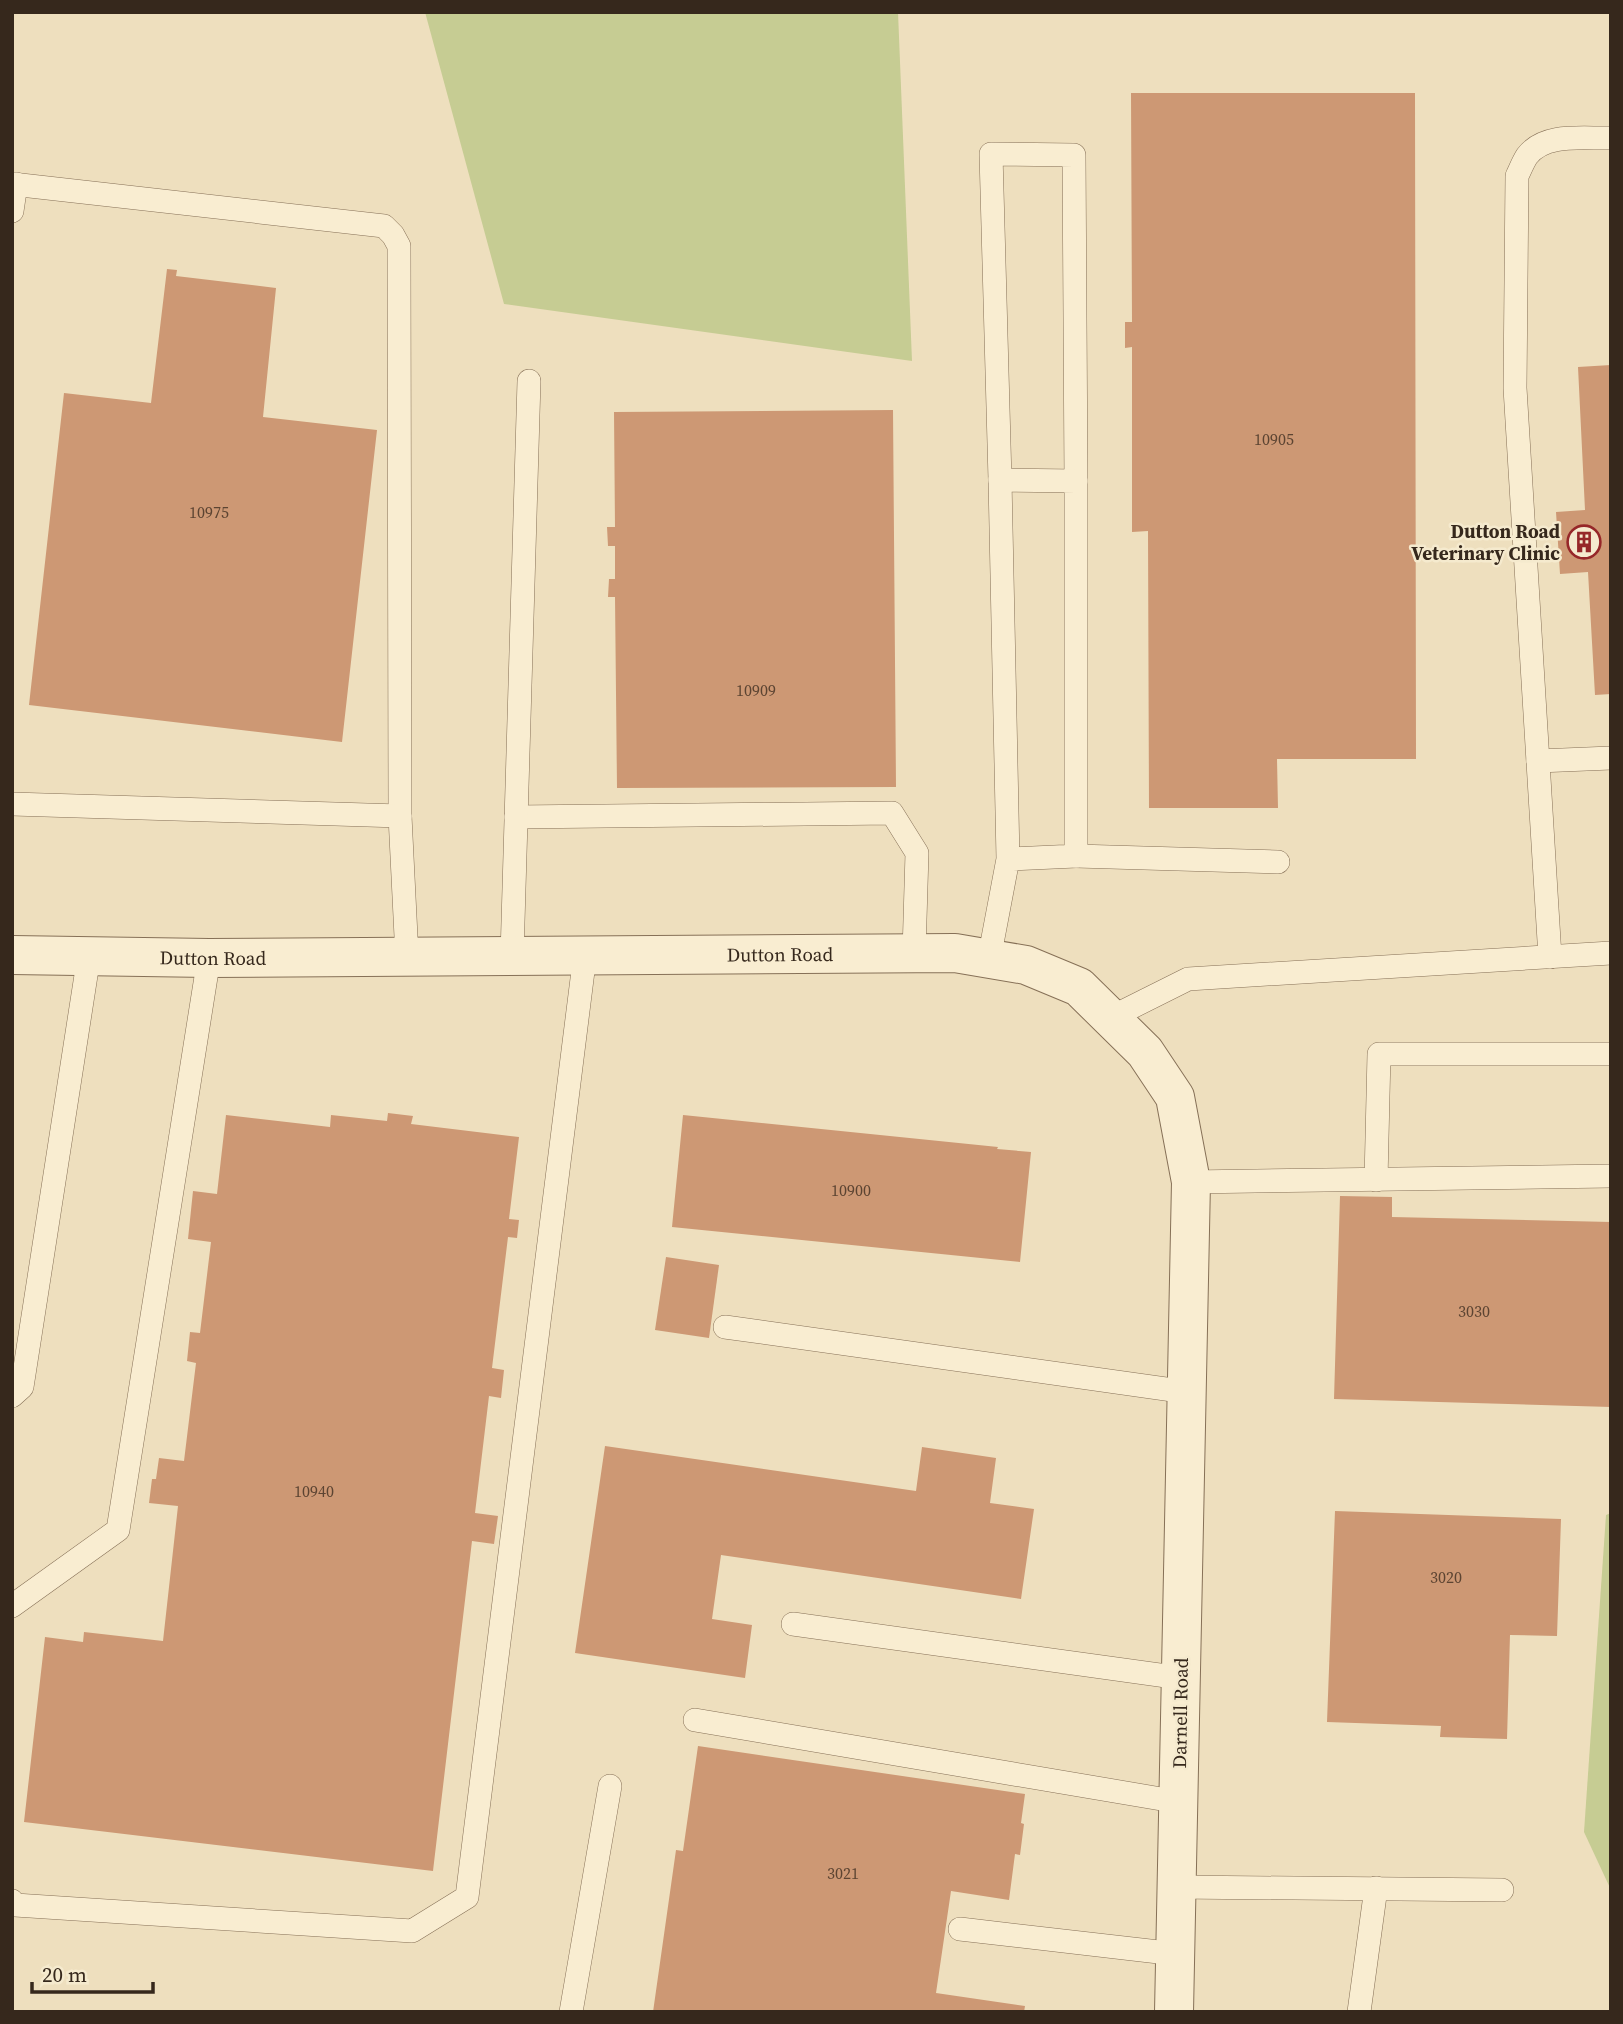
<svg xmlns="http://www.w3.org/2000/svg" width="1623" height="2024" font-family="'Source Serif 4',serif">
<rect width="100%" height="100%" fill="#eedfbe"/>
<!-- green -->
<g fill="#c6cc93">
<path d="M425 12H898L912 361 504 304Z"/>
<path d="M1611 1513V1890L1584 1832 1606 1515Z"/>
</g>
<!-- building -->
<g fill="#cd9874">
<path d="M1131 93H1415L1416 759H1277L1278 808H1149L1148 531 1132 532V347L1125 348V322H1132Z"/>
<path d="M167 269 177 270 176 276 276 288 263 417 377 430 342 742 29 705 64 393 151 403Z"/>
<path d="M1611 365V694L1595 695 1588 572 1560 574 1556 512 1585 510 1578 367Z"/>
<path d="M893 410 896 787 617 788 615 597H608L609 579H615V546H608L607 527H615L614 412Z"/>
<path d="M388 1113 413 1116 411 1124 519 1137 509 1219 519 1220 517 1238 508 1237 492 1368 504 1370 501 1398 489 1396 475 1513 498 1516 494 1544 472 1541 433 1871 24 1822 45 1637 83 1642 84 1632 163 1641 178 1506 149 1503 152 1479H156L159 1458 184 1461 196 1363 187 1361 190 1332 200 1333 211 1242 188 1239 193 1191 217 1194 226 1115 330 1127 331 1115 387 1121Z"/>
<path d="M683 1115 998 1147 997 1149 1031 1152 1020 1262 672 1227Z"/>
<path d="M1340 1196 1392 1197V1217L1611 1222V1407L1334 1399Z"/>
<path d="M666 1257 719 1265 709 1338 655 1330Z"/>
<path d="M605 1446 916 1491 922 1447 996 1458 990 1503 1034 1509 1021 1599 721 1555 712 1619 752 1625 745 1678 575 1653Z"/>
<path d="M1335 1511 1561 1519 1557 1636 1510 1635 1507 1739 1440 1737 1441 1726 1327 1722Z"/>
<path d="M698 1746 1025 1794 1021 1823 1024 1824 1020 1855 1015 1854 1009 1900 951 1891 936 1993 1025 2006 1024 2012H653L676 1850 683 1851Z"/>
</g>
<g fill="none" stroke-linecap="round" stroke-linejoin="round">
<defs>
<g id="service">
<path d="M12 184 384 226 393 235 399 246 400 816"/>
<path d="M12 211 16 184"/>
<path d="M1000 480 991 154 1074 155 1076 481"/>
<path d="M1538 761 1611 758"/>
<path d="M12 804 400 816 407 957"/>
<path d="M516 817 892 813 917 853 914 953"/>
<path d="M1076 856 1278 862"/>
<path d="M512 956 529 381"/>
<path d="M1550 957 1515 388 1517 176C1520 170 1523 162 1527 156 1545 132 1584 139 1611 138"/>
<path d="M989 959 1008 859 1000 480 1076 481V856L1008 859"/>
<path d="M1110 1018 1188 979 1611 953"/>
<path d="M1376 1180 1379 1054H1611"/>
<path d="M1191 1182 1611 1176"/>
<path d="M725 1327 1187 1392"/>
<path d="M12 1396 22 1387 89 956"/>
<path d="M12 1606 118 1530 209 958"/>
<path d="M793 1624 1181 1678"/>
<path d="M695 1720 1179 1802"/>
<path d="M1177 1887 1502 1890"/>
<path d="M12 1901 15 1905 412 1931 467 1897 585 955"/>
<path d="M960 1929 1176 1954"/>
<path d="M571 2012 610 1786"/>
<path d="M1359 2012 1376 1888"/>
</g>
<g id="minor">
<path id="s1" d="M12 955 209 958 955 953 1026 965 1079 987 1145 1052 1175 1097 1191 1182 1174 2012"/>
</g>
</defs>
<!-- service casing -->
<use href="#service" stroke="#867057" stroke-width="24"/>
<!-- minor casing -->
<use href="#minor" stroke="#867057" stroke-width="40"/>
<!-- service -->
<use href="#service" stroke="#f9edd1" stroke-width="23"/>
<!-- minor -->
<use href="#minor" stroke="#f9edd1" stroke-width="38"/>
</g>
<!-- icons -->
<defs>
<symbol id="building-ring" viewBox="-11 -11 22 22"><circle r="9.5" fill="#f5eace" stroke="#962729" stroke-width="1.5"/><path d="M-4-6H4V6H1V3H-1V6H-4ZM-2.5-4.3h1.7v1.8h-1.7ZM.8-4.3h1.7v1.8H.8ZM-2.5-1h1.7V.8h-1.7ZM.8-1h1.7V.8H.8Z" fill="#962729"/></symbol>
</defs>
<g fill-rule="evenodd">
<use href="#building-ring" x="1565" y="523" width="38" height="38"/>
</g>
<g text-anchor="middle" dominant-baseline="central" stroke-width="5" stroke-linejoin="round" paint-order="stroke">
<!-- number labels -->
<g font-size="16" fill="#5c4432">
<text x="1274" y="439">10905</text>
<text x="209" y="512">10975</text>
<text x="756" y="690">10909</text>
<text x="851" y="1190">10900</text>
<text x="1474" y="1311">3030</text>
<text x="314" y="1491">10940</text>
<text x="1446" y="1577">3020</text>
<text x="843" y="1873">3021</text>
</g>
<!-- poi labels -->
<g font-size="19" font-weight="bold" fill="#36281c" stroke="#f5eace" text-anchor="end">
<text x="1560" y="531">Dutton Road<tspan x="1560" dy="22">Veterinary Clinic</tspan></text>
</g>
<!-- street labels -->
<g font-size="19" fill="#36281c" stroke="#f5eace">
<text stroke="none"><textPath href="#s1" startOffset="768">Dutton Road</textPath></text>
<text stroke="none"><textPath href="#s1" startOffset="201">Dutton Road</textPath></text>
<text transform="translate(1180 1713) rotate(-89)">Darnell Road</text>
</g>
</g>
<!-- border -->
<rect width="1623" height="2024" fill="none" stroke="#36281c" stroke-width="28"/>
<!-- scale -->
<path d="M32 1982v10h121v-10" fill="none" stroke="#36281c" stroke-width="3.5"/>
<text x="42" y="1982" font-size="21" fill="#36281c" stroke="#f5eace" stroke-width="5" paint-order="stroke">20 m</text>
</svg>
